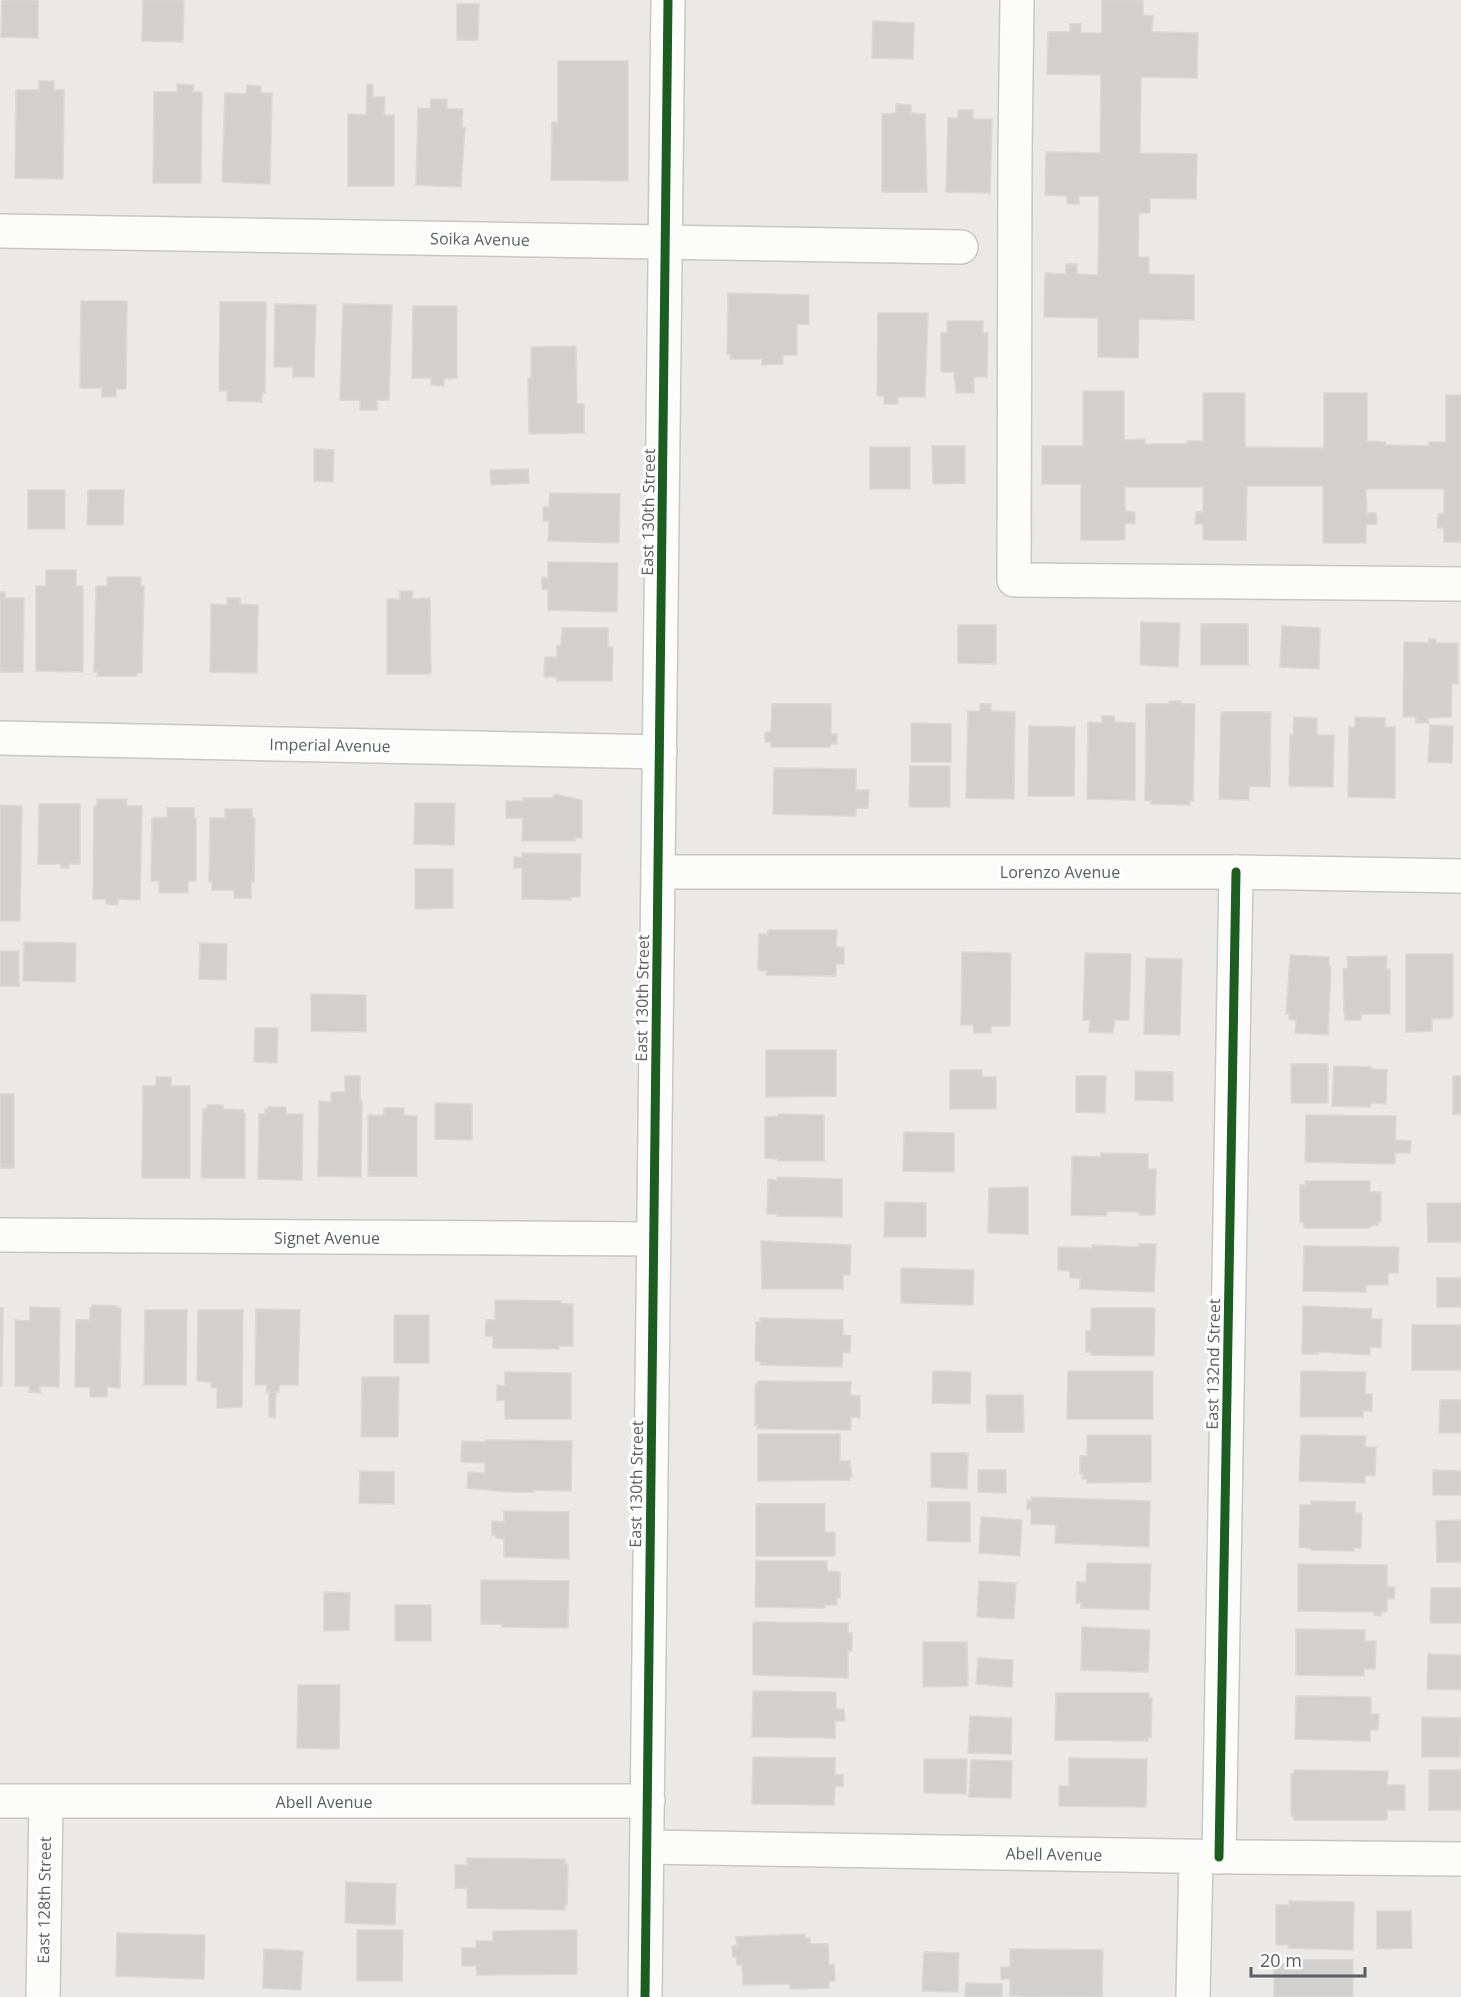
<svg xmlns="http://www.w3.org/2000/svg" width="1461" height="1997" font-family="'Open Sans',sans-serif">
<rect width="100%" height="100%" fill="#eae9e5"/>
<!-- building -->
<g fill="#d1d0ce" stroke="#d9d8d4" stroke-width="1.5">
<path d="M2 0H38V38L1 37Z"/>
<path d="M143 0H184L183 42 142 41Z"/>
<path d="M1102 0H1143V15L1153 16 1152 32 1198 33 1197 78 1141 77 1140 153 1197 154 1196 199 1150 198V213H1139L1138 257H1149V274L1194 275V320L1139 319 1138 358 1098 357V318L1044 317 1045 273 1066 274V264H1077V274L1098 275 1099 196H1079V204H1067V196L1045 195 1046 152 1100 153 1101 75 1047 74 1048 32H1070V24H1081V33H1102Z"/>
<path d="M457 4H479L478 40H457Z"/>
<path d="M873 21 914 23 913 59 872 58Z"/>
<path d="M558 61H628V181L551 180 552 122H558Z"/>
<path d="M39 81H54V90H64L63 179 15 178 16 90H39Z"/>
<path d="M177 84 194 85 193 92H202L201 183H153L154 92H177Z"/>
<path d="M367 84 373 85V97H385L384 115H394V186H348V114L366 115Z"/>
<path d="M247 85 261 86V93H272L270 184 222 182 225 93 246 94Z"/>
<path d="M431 99H447V109H463L462 128H465L461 187 416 185 418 108 430 109Z"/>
<path d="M896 104 911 105V113L925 114 927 192H882V114L896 113Z"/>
<path d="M958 110H973V119H992L990 193 946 192 948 118H958Z"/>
<path d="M728 293 809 295V325L797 324V355H783V364L762 365V359H730V354H727Z"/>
<path d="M81 301H127L126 389H116V397H102V388H80Z"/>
<path d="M220 302H266L265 393 262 392V402L227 401V391H219Z"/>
<path d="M275 304 316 305 314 377H293V367H274Z"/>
<path d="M343 304 392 305 389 400H377V410H360V400H340Z"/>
<path d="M413 306H457V378L444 379V386L431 385V378H412Z"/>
<path d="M878 313H928L925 397H898V404H884V396H877Z"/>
<path d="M947 321H983V333H988L987 377H974V393H956L954 372H941V333H947Z"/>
<path d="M576 346 577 404H584V433L529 434 528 378H531V347Z"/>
<path d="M1083 391H1124V440L1145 439V444H1187V441H1203V393H1245V447L1324 448V393H1367V441L1385 442 1386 445 1429 446V442H1446V395H1461V542H1444V528H1437L1438 514 1444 513V489H1366L1367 513H1376L1377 525 1366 524V543H1323V486H1247L1246 540H1203V524H1195L1196 512H1203V487H1125V511L1135 512V524L1125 523V540H1081V484H1042V446H1083Z"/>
<path d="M932 446H965V483L933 484Z"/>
<rect x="870" y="447" width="40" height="42"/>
<path d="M314 449 334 450 333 482 314 481Z"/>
<path d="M528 469 529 483 491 485 490 470Z"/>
<rect x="28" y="490" width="37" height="39"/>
<path d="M88 490H124L123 525H87Z"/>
<path d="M550 493 620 494 619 543 548 541 549 521H543V507H549Z"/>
<path d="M548 562 618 563 617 612 548 610V590L542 589V577L548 578Z"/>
<path d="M46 570H76V586H83V672L36 671V586H46Z"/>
<path d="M107 577H141V586H144L142 673H137V676H97L98 672H94L96 586H107Z"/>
<path d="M400 591H413L412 599 430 598 431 674H387V599H400Z"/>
<path d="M0 592H5V598H24L23 672H0Z"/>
<path d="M227 598H240V604L258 605 257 673 210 672 211 604 227 605Z"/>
<path d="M1141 622 1180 623 1178 667 1140 665Z"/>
<rect x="1201" y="624" width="47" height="41"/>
<path d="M958 625H996V664L958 663Z"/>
<path d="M1282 626 1320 628 1319 669 1280 667Z"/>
<path d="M562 628H608V647H613L612 681H557V677H544L545 657H557V646H561Z"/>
<path d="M1429 639H1436V643H1458V684L1452 683 1451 717 1428 718 1429 723H1416V717H1403L1404 642 1429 643Z"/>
<path d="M1169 701H1181V704H1195L1193 801 1190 800V805L1151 804V801L1145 800 1146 704H1169Z"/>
<path d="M772 704H831V734H837V744H831L830 747H771V742H765V732H771Z"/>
<path d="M980 704H991V711L1015 712 1014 799 966 798 968 711H980Z"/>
<path d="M1221 712H1271L1270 787 1249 786V800L1219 799Z"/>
<path d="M1102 716H1114L1115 722 1135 723V800L1087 799 1088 722 1102 723Z"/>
<path d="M1294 717 1317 718V735H1334L1333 787 1289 786 1290 735H1293Z"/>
<path d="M1355 717 1385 718V727H1395V798L1348 797 1349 727H1355Z"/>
<path d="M911 723 951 724V762H911Z"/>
<path d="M1430 725 1453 726 1452 763 1428 762Z"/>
<path d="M1029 726 1075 727 1074 796H1028Z"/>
<path d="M910 766H950V807H909Z"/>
<path d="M774 768 856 769V790H869L868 808H856V816L773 814Z"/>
<path d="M555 794 582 800V838H575V841H522L523 818H506V801H523V798H552Z"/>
<path d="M97 799H127L126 806H142L140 900 118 899V905L106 904V899H93L94 806H97Z"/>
<path d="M415 803H455L454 845 414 844Z"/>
<path d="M39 804H80V864H69V868H61V864H38Z"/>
<path d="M0 805 22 806 20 921H0Z"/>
<path d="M167 808H194V818H196V881H188V893H159V881H151L152 818 167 817Z"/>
<path d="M225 809H252V818H255L254 882H251V898H234V890H212V882H209L210 818H225Z"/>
<path d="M522 853 581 854 580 897H571V900L522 899V868H514V857H522Z"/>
<path d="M415 869H453V908L415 909Z"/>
<path d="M768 930H837L836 947H844V964H836V976L766 975 767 971 758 970 759 934H768Z"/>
<path d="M24 942 76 943 75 982 23 981Z"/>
<path d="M200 943 227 944 226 980 199 979Z"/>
<rect x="0" y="951" width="19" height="35"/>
<path d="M962 952 1011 953 1010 1026H991V1033H974L973 1025H961Z"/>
<path d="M1085 953 1131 954 1129 1020H1115L1113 1033 1089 1032 1090 1020H1083Z"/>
<path d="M1406 954H1453V1016H1451V1018L1432 1019V1031L1406 1032Z"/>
<path d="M1290 955 1329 957V967H1331L1328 1035 1295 1033 1296 1020 1289 1019V1014H1286Z"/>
<path d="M1387 956 1386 969H1390V1014H1361V1020H1345V1013H1344L1343 969 1348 968 1347 957Z"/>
<path d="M1146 958 1182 959 1180 1035 1144 1034Z"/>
<path d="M311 994 366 995V1032L311 1031Z"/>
<path d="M255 1028H278L277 1063 254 1062Z"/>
<path d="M766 1050H836V1096L766 1097Z"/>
<rect x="1291" y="1064" width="37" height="39"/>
<path d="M1334 1066 1371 1067V1069L1387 1070 1386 1104 1371 1103 1370 1107 1332 1106Z"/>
<path d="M950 1070H982V1077H996V1109H950Z"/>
<path d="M1135 1071 1173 1072V1101L1135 1100Z"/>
<path d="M345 1076H360V1101L362 1102 361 1177 318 1176 319 1101 331 1102V1092H345Z"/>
<path d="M1076 1076H1106L1105 1113 1076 1112Z"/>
<rect x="1453" y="1076" width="8" height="38"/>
<path d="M156 1077H171V1086H190V1178H142L143 1086H156Z"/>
<rect x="0" y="1094" width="14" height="74"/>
<path d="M435 1103 472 1104V1140L435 1139Z"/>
<path d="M207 1105H223V1109L243 1110V1113H245V1178H201L203 1109H206Z"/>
<path d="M268 1107H286V1114H303L302 1180 258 1179 259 1114H265V1109H268Z"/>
<path d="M384 1108H404V1115L417 1116V1176H368V1115H384Z"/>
<path d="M778 1114 824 1115V1161H778V1159L765 1158V1117L778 1116Z"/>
<path d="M1306 1115 1396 1116 1395 1140 1411 1141 1410 1153H1395V1164L1305 1162Z"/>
<path d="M904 1132 954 1133V1172L903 1171Z"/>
<path d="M1101 1153 1148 1154V1169H1156L1155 1215H1139V1212L1107 1211 1106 1216 1071 1215 1072 1156 1101 1157Z"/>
<path d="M777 1177 842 1179V1217L777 1216V1214H767L768 1179 777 1180Z"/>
<path d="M1305 1181H1370V1192H1381V1222H1378V1225L1370 1226V1228H1304V1223L1300 1222V1185H1305Z"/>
<path d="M1028 1187V1234L988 1233 989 1188Z"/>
<path d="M885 1202 926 1203V1237H884Z"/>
<path d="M1427 1203H1461V1242H1428Z"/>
<path d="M761 1241 851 1245 850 1275H843V1289H762Z"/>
<path d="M1139 1244H1156L1154 1292 1080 1289V1278H1070V1271L1058 1270V1247L1092 1248V1245L1139 1247Z"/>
<path d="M1304 1246 1399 1247 1398 1273H1388V1285H1366V1292L1303 1291Z"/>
<path d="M901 1268 974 1270 973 1305 901 1303Z"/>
<rect x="1437" y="1278" width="24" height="29"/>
<path d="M495 1300 561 1301V1304H573V1346H559V1349L493 1348V1336H485L486 1320H495Z"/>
<path d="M92 1305 118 1306V1308H121L120 1388 107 1387V1397H90V1387H75L76 1320H90V1308H92Z"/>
<path d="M1303 1306 1372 1309 1371 1319H1382L1381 1348 1370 1347V1355L1318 1352V1354H1302Z"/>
<path d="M30 1307 60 1308 59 1387 40 1386V1393L29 1392V1386H15V1320L30 1321Z"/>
<path d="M0 1308H3L2 1386H0Z"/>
<path d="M1091 1308H1155L1154 1356 1091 1355V1352H1086V1331H1091Z"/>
<path d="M256 1309 300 1310 298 1385H279V1392H276L275 1418 269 1417V1392H266L267 1385H255Z"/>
<path d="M145 1310H187L186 1385H144Z"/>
<path d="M198 1310H243L242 1407 217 1408V1388H211V1382L197 1381Z"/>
<rect x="394" y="1315" width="35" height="48"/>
<path d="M760 1318 843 1320V1335L851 1336 850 1353 843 1352 842 1367 760 1365V1361H755L756 1322H760Z"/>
<rect x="1412" y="1325" width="49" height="45"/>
<path d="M933 1371 971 1372 970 1404 932 1403Z"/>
<path d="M1068 1371H1153V1419H1067Z"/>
<path d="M1301 1371 1366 1372 1365 1394H1372V1411H1363V1417H1300Z"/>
<path d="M505 1372 571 1373V1419H505V1400L497 1401V1385L505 1386Z"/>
<path d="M362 1377H399L398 1437H361Z"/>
<path d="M758 1381 851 1382 850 1395 860 1396V1418L851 1417V1430L757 1429 758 1425 755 1426V1384H758Z"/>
<path d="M986 1395H1023L1024 1432H987Z"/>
<path d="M1440 1400H1461V1433H1439Z"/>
<path d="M758 1434H840V1461H850L852 1477H850V1480L758 1481Z"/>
<path d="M1087 1435H1151V1482L1087 1483V1479H1082L1083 1474H1080V1456H1087Z"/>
<path d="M1301 1435 1366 1436 1365 1447H1376L1375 1476 1365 1475V1483L1299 1481Z"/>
<path d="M485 1440 572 1441 571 1491 534 1490V1492H507L467 1488 468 1472 485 1473V1463L461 1462 462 1441 485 1442Z"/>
<path d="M931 1453H968L967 1489 931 1487Z"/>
<path d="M978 1470H1006V1493L978 1492Z"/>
<path d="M1433 1470 1461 1471V1495H1433Z"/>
<path d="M360 1471 394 1472V1504L359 1503Z"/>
<path d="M1031 1497 1150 1501 1149 1547 1055 1543 1056 1525 1031 1524V1509H1027V1500L1031 1501Z"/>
<path d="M1311 1501 1355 1502V1513H1362L1361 1548H1354V1551L1311 1550V1548L1299 1547 1300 1505H1311Z"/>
<path d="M928 1502H970V1542L927 1541Z"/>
<path d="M756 1504H825V1532H835V1556H756Z"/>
<path d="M504 1511 569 1512V1559L504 1557V1539L496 1538V1535H492V1521L504 1522Z"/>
<path d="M981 1517 1022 1520 1020 1556 979 1553Z"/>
<path d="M1461 1520V1562H1437L1436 1521Z"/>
<path d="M756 1561H827V1571L840 1572V1598H837V1605H825L824 1608 755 1607Z"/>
<path d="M1087 1563 1151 1564 1149 1610 1081 1608V1603H1076L1077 1582H1086Z"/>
<path d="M1298 1564 1387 1565V1587H1395L1394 1599H1387V1612H1381V1616L1374 1615V1612L1298 1611Z"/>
<path d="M481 1580 569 1581 568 1628 502 1627V1624H481Z"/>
<path d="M979 1581 1016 1583 1014 1619 977 1617Z"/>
<path d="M1431 1588H1461V1623H1430Z"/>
<path d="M324 1592 350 1593 349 1630 324 1631Z"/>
<rect x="395" y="1605" width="36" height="36"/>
<path d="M753 1622 848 1623V1633H852V1651H848V1678L753 1675Z"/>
<path d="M1082 1627 1150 1630 1148 1672 1081 1670Z"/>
<path d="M1296 1629 1365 1630V1641H1376L1375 1669H1364V1676L1296 1675Z"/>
<path d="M923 1642H967L968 1686 923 1687Z"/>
<path d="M1428 1654 1461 1655V1690L1427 1689Z"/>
<path d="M978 1658 1013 1660 1012 1687 976 1684Z"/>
<path d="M298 1685H340L339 1749 297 1748Z"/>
<path d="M753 1691 836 1692V1709H844L845 1721H835V1738L752 1737Z"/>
<path d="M1056 1693H1149V1698H1152L1151 1738 1148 1737V1741L1055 1740Z"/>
<path d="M1296 1696 1371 1697V1714H1379L1378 1730H1370V1741L1295 1739Z"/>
<path d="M970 1716 1012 1718 1011 1754 968 1753Z"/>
<path d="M1422 1717 1461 1718 1460 1757H1422Z"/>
<path d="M753 1757 835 1758V1775L843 1774V1786H835L834 1805 752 1804Z"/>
<path d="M1069 1758 1147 1759 1146 1807 1059 1806V1786H1069Z"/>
<path d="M924 1759H967L966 1794 924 1793Z"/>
<path d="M971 1760 1012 1761 1011 1798 969 1797Z"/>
<path d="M1294 1770 1388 1771 1387 1785H1405V1810H1387V1820H1294V1816H1291V1774H1294Z"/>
<rect x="1429" y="1770" width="32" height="40"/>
<path d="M467 1858 565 1859V1864H568L567 1905H565V1910L467 1908V1888H455V1865H467Z"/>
<path d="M346 1882 396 1884 395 1925 345 1923Z"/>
<path d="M1289 1901 1354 1902 1353 1950 1288 1948V1945H1276V1905H1289Z"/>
<path d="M1377 1911H1411L1412 1948 1377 1949Z"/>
<path d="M357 1930H403L402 1981H357Z"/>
<path d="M577 1930V1974L477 1975 476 1966H462V1948H476V1941H493V1931Z"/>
<path d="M117 1933 205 1935 204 1979 116 1976Z"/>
<path d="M805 1934V1938H810V1944H828L829 1965 834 1964 835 1981H829V1988L790 1989V1984L743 1985 742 1965H737L736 1957H733L732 1946 737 1945 736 1937Z"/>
<path d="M264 1949 303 1951 301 1990 263 1988Z"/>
<path d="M1010 1949 1103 1950 1102 1997 1010 1996V1979H1001V1967H1010Z"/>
<path d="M924 1952 959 1953 958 1992 922 1991Z"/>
<path d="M1288 1960H1353V1997H1274V1964H1288Z"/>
<path d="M966 1983 1002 1984V1997H965Z"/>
</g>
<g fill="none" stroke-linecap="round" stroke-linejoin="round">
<defs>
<g id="minor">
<path d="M1017 0 1015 154 1014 580 1461 584"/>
<path d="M0 231 961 247"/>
<path d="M0 738 660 752"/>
<path d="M658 872H1236L1461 876"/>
<path d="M0 1235 654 1239"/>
<path d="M0 1801H648"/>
<path d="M647 1847 1237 1857 1461 1859"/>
<path d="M1219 1857 1236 872"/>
<path d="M43 1997 46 1802"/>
<path d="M645 1997 668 0"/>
<path d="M1193 1997 1196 1857"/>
</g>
</defs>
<!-- minor casing -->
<use href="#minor" stroke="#c7c7c6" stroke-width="36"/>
<!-- minor -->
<use href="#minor" stroke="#fcfcfb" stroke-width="33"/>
<defs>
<g id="cycleway">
<path d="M1219 1857 1236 872"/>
<path d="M645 1997 668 0"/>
</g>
</defs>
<!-- cycleway casing -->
<use href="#cycleway" stroke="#fff" stroke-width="13"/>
<!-- cycleway -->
<use href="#cycleway" stroke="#1b5e20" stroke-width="9"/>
</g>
<g text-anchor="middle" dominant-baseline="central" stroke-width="6" stroke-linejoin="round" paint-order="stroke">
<!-- street labels -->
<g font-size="16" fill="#5b5e62" stroke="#fff">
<text transform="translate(480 239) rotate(1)">Soika Avenue</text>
<text transform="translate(648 512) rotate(-89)">East 130th Street</text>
<text transform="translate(330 745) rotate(1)">Imperial Avenue</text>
<text x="1060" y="872">Lorenzo Avenue</text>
<text transform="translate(642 998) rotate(-89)">East 130th Street</text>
<text x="327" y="1238">Signet Avenue</text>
<text transform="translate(1213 1364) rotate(-89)">East 132nd Street</text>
<text transform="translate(636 1484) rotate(-89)">East 130th Street</text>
<text x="324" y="1802">Abell Avenue</text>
<text transform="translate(1054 1854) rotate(1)">Abell Avenue</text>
<text transform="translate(44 1900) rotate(-89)">East 128th Street</text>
</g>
</g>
<!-- scale -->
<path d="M1251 1967v9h114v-9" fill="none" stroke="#5b5e62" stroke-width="3"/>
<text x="1260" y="1967" font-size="18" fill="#5b5e62" stroke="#ffffff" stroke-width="4.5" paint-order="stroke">20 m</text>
</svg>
